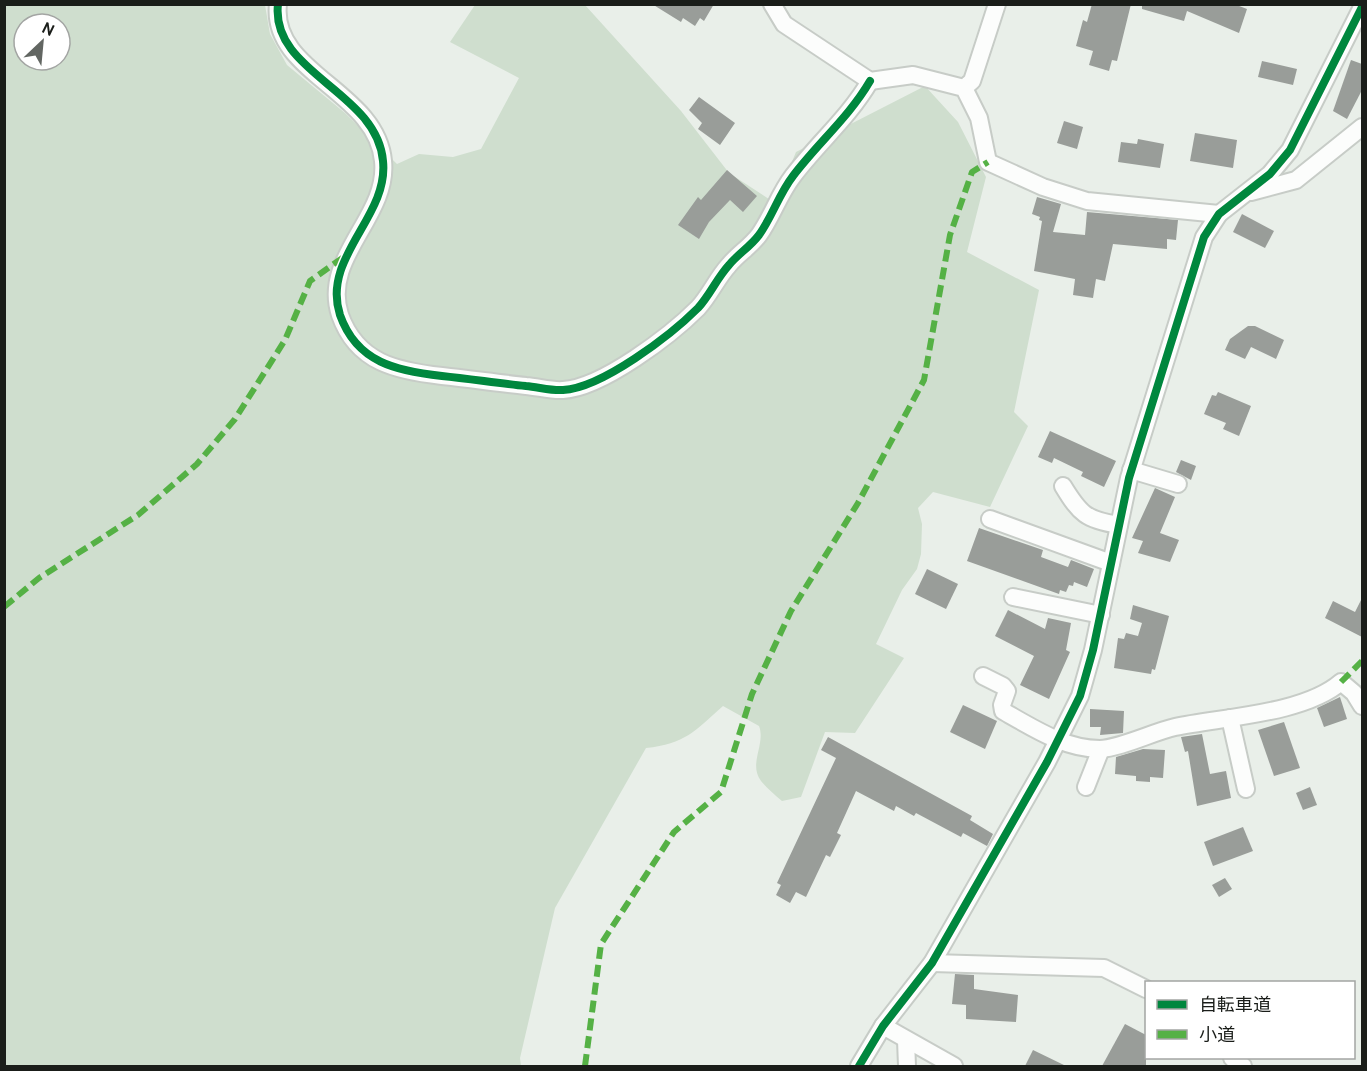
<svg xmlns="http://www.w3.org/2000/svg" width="1367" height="1071" font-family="Cabin,'Noto Sans JP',sans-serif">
<rect width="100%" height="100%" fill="#e9efe9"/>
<!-- green -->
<path fill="#cfdece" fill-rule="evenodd" d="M5 5H265L270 34 287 65 345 113 397 164 419 154 453 157 481 149 519 78 450 42 475 5H585L681 111 729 173 775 203 796 152 925 86 958 122 986 177 967 252 1039 290 1014 412 1028 426 990 507 933 492 918 508 922 524 921 554 917 569 902 590 876 644 904 658 855 733 825 732 801 797 782 801C775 795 767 788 761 781 748 764 766 744 759 726L723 706C695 731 685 744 646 748L555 908 520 1058 521 1066H5ZM24 24H60V60H24Z"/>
<!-- building -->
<g fill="#999d99">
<path d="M652 4H714L704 21 700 18 695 26 683 18 681 22Z"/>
<path d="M1092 4H1131L1117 61 1112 60 1109 71 1089 65 1093 51 1076 46 1083 20 1087 22Z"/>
<path d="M1142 4H1234L1247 9 1239 33 1187 11 1184 21 1142 9Z"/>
<path d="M1351 60 1362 64V90L1347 119 1333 111Z"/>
<path d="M1262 61 1297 69 1293 85 1258 77Z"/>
<path d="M699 97 735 123 720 145 698 129 702 123 689 110Z"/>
<path d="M1064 121 1083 127 1077 149 1057 143Z"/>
<path d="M1195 133 1237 140 1233 168 1190 161Z"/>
<path d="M1138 139 1164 144 1160 168 1118 162 1121 142 1137 144Z"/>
<path d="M727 170 757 196 743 212 730 200 709 222 699 239 678 225 698 197 701 200Z"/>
<path d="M1037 197 1061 204 1053 232 1085 235 1087 212 1178 220 1176 240 1167 239V249L1113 244 1105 281 1096 279 1093 298 1073 295 1075 279 1034 271 1042 221 1039 220 1040 217 1032 214Z"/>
<path d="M1242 214 1274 231 1265 248 1233 232Z"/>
<path d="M1248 326H1255L1284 340 1276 359 1251 347 1245 359 1225 350 1230 339Z"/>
<path d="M1218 392 1251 406 1239 436 1223 429 1226 423 1204 414 1212 395 1216 396Z"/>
<path d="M1050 431 1116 461 1104 487 1081 476 1083 472 1054 458 1052 463 1038 457Z"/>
<path d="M1181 460 1196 466 1191 480 1176 472Z"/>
<path d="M1155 488 1175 497 1160 533 1179 540 1170 562 1138 553 1143 541 1132 538Z"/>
<path d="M979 528 1043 550 1041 557 1068 567 1071 560 1094 569 1087 587 1074 582 1073 586 1069 585 1066 592 1060 590 1059 594 967 561Z"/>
<path d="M927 569 958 584 946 609 915 594Z"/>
<path d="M1362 598V637L1325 618 1333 601 1355 612Z"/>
<path d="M1133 605 1169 616 1155 670 1152 669 1151 674 1114 668 1118 638 1124 639 1126 633 1138 636 1142 623 1130 619Z"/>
<path d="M1008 610 1045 629 1048 618 1071 623 1066 650 1070 652 1049 699 1020 685 1034 656 995 636Z"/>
<path d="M1340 697 1347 719 1324 727 1317 708Z"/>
<path d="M963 705 997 721 985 749 950 732Z"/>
<path d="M1090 709 1124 711 1123 733 1100 735 1101 727H1090Z"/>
<path d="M1284 722 1300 768 1274 776 1258 730Z"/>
<path d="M1202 734 1210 774 1226 771 1231 798 1197 806 1188 751 1185 752 1181 737Z"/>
<path d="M828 737 972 816 970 820 993 834 987 846 963 833 961 837 916 813 914 816 896 806 894 811 856 791 837 833 841 835 830 857 826 855 806 897 796 892 790 903 776 895 781 885 777 883 836 758 821 750Z"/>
<path d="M1143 749 1165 750 1163 778 1150 777V782L1136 781V776L1115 774 1116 757Z"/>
<path d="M1310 787 1317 805 1303 810 1296 793Z"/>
<path d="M1243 827 1253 851 1213 866 1204 842Z"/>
<path d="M1225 878 1232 889 1219 897 1212 885Z"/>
<path d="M955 974 974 975V989L1018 995 1016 1022 966 1019V1005L952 1004Z"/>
<path d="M1125 1024 1146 1035V1066H1102Z"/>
<path d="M1033 1050 1066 1066H1025Z"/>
</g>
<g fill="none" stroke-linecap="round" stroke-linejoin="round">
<defs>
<g id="street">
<path d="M278 4C270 73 377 91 383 161 389 217 321 257 340 315 357 363 397 371 442 376 470 379 498 383 526 386 538 387 552 391 563 390 602 388 671 335 698 308 710 295 717 278 729 265 738 254 750 247 759 235 772 217 779 194 793 176 818 143 849 117 870 81"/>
<path d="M772 4 784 24 870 81 913 75 964 88 979 118 988 162 1043 187 1087 201 1219 214"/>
<path d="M964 88 972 81 997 4"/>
<path d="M1251 192 1296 180 1362 127"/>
<path d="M1131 470 1178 484"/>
<path d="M1063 486C1080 514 1086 520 1119 525"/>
<path d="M990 519 1111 563"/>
<path d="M1013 597 1101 615"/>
<path d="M983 676 1003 686 1007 691 1002 705 1003 711C1033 728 1065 749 1100 749 1121 748 1153 732 1175 727 1223 717 1304 714 1341 682L1354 693 1362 706"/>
<path d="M1230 718 1246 789"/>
<path d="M1086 787 1101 749"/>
<path d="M932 963 1104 968 1146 989"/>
<path d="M883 1026 954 1066"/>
<path d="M906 1040 907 1066"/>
<path d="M1232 1058 1243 1066"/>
<path d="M859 1066 883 1026 932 963 1047 762 1080 696 1093 650 1129 478 1204 237 1219 214 1270 174 1290 150 1362 7"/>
</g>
</defs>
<!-- street casing -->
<use href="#street" stroke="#c7ccc7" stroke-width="20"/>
<!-- street -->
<use href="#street" stroke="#fcfdfc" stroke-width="16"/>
<!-- quiet -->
<g stroke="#55b145" stroke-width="6" stroke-dasharray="12 6" stroke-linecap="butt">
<path d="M4 607 39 578 138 515 197 464 235 419 285 340 310 281 345 256"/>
<path d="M1341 682 1362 661"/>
<path d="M585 1066 601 944 674 832 721 792 752 694 791 611 858 503 924 380 950 235 972 172 988 162"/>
</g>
<defs>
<g id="cycleway">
<path d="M278 4C270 73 377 91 383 161 389 217 321 257 340 315 357 363 397 371 442 376 470 379 498 383 526 386 538 387 552 391 563 390 602 388 671 335 698 308 710 295 717 278 729 265 738 254 750 247 759 235 772 217 779 194 793 176 818 143 849 117 870 81"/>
<path d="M859 1066 883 1026 932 963 1047 762 1080 696 1093 650 1129 478 1204 237 1219 214 1270 174 1290 150 1362 7"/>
</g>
</defs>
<!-- cycleway casing -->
<use href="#cycleway" stroke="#fff" stroke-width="11"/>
<!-- cycleway -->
<use href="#cycleway" stroke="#00873e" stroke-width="8"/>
</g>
<!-- border -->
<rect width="1367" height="1071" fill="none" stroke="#1a1d19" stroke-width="12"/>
<!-- legend -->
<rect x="1145" y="981" width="210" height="78" fill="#ffffff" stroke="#a3a5a3" stroke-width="1.5"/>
<rect x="1157" y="1000" width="30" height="9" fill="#00873e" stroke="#a3a5a3" stroke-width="1.5"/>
<text x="1199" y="1011" font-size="18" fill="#1a1d19">自転車道</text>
<rect x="1157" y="1030" width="30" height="9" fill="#55b145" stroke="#a3a5a3" stroke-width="1.5"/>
<text x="1199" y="1041" font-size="18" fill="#1a1d19">小道</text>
<!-- north arrow -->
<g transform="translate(42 42) rotate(26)"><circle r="28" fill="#ffffff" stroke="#a3a5a3" stroke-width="1.5"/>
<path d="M0-4.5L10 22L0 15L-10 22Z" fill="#626662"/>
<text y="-9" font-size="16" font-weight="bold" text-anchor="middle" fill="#1a1d19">N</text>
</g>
</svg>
